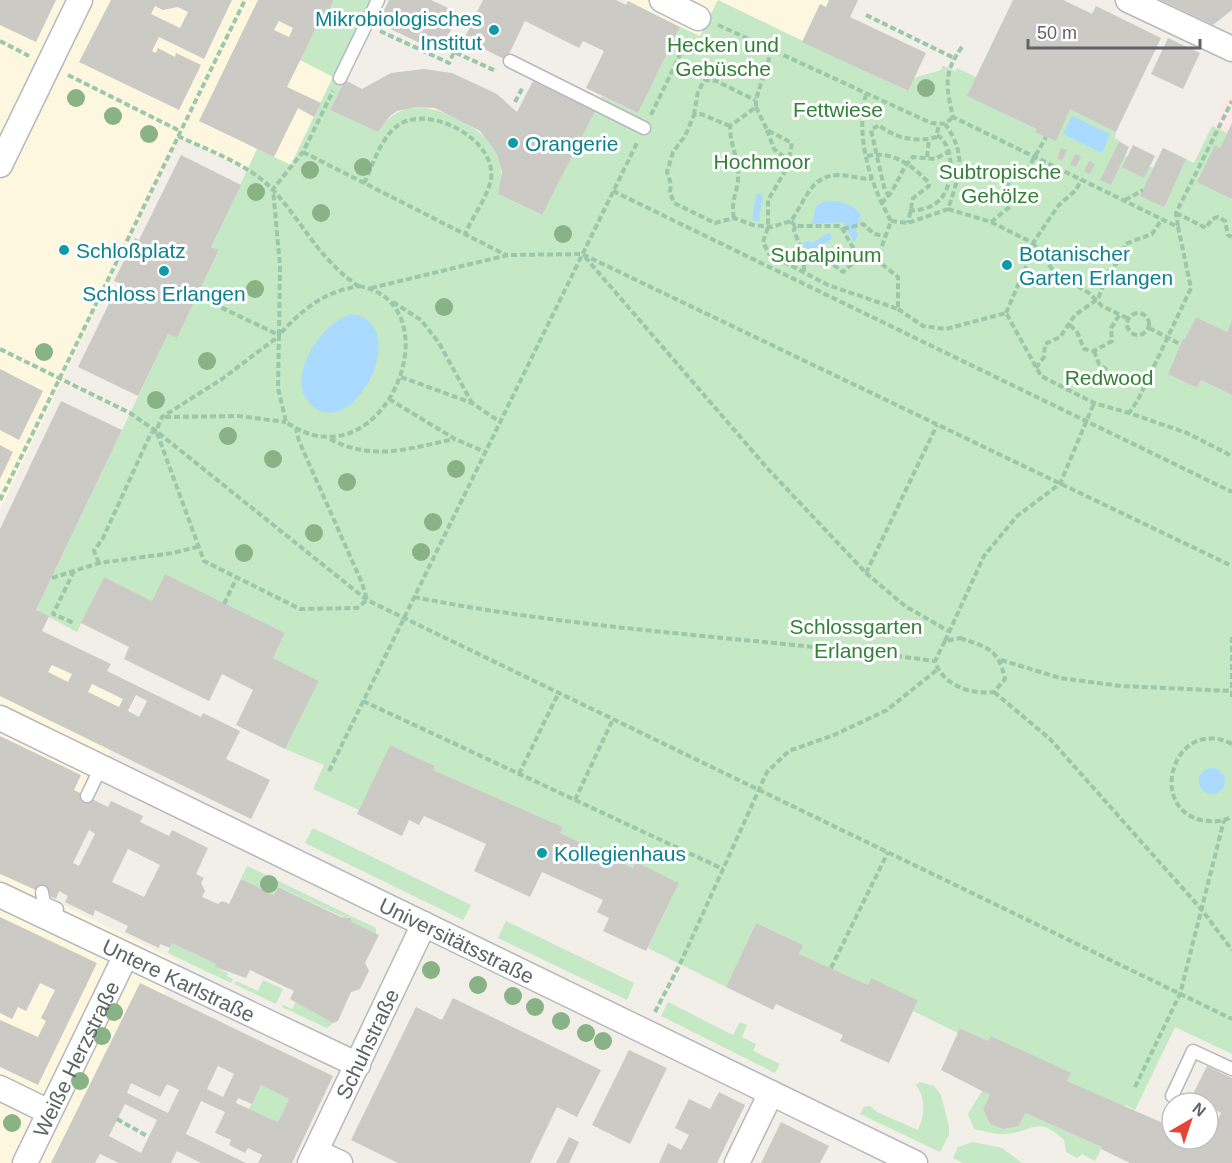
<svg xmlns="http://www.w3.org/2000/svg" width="1232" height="1163" font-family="Helvetica,sans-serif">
<rect width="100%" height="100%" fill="#f1efe8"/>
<!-- commercial -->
<g fill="#fef7e0">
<path d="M0 0H370L290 165 257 149 247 170 179 138 0 510Z"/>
<path d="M626 0H858L802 42 717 0 700 36Z"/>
<path d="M0 627 140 689 43 895 179 962 83 1163H0Z"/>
</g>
<!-- medical -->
<path fill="#fce8e6" d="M1232 83V200L1228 195 1215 145 1220 148 1227 133 1212 126Z"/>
<!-- green -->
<g fill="#c5e8c5">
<path d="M334 0H370L334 75 345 80 330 110 378 132C398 101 424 103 455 118 489 135 509 153 498 194L541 215 602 96 638 113 680 27 700 36 718 0 907 91 914 78 941 70 943 66 955 71 957 68 976 77 1003 21 1038 38 1056 0H1063L1092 14 1116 132 1115 138 1129 147 1125 156 1153 168 1163 148 1194 163 1212 126 1227 133 1220 148 1215 145 1228 195 1232 200V320L1227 332 1196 317 1185 339 1183 338 1168 374 1197 388 1201 380 1232 395V1054L1175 1027 1135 1110 1125 1105 1123 1108 1067 1081 1070 1073 991 1036 988 1041 961 1028 958 1033 913 1011 918 1000 871 978 868 985 799 954 803 945 756 923 726 987 648 948 679 883 636 862 633 868 560 833 563 827 433 770 435 766 390 745 359 810 313 789 324 765 285 749 319 681 273 658 285 633 165 574 152 601 104 577 77 632 36 610 168 334 177 338 219 251 211 247 257 149 291 165 333 77 300 60 320 20 324 21Z"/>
<path d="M313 828 471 905 463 920 305 843Z"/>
<path d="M247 866 376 928V934L352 922 351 918 341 916 279 887 274 895 241 879Z"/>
<path d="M506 921 634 983 627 1000 498 938Z"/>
<path d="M172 943 216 964 215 967 228 973 227 976 233 979 231 983 168 953Z"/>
<path d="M263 980 283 989 276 1004 234 984 236 981 258 991Z"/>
<path d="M296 1002 333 1023 327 1028 282 1007 283 1005 292 1009Z"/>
<path d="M668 1002 733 1035 740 1022 747 1025 742 1037 756 1044 753 1051 780 1064 775 1073 661 1016Z"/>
<path d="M920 1082 934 1086 941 1095 949 1127V1135L940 1152 860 1114 864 1107 870 1106 877 1112 918 1130C925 1115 926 1098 916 1085Z"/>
<path d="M261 1085 289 1099 278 1122 249 1109Z"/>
<path d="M982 1091 990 1095 983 1109 990 1124 1003 1129 1019 1126 1025 1113 1102 1147 1095 1161 1082 1154 1077 1158 1066 1152 1064 1140C1037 1115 1034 1131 1007 1134 997 1135 984 1131 974 1129L968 1114Z"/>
<path d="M973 1142 1002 1148 1022 1163H963L953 1158 958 1147Z"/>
</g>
<!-- water -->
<g fill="#aadaff">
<path d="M1072 116 1110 134 1102 153 1063 134Z"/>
<path d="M838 201 853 207 861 214 856 231 858 236 854 242 843 222 812 224 816 206 824 202Z"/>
<path d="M352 314C411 324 359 431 318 410 278 388 319 322 352 314Z"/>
<circle cx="1212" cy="781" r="13"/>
</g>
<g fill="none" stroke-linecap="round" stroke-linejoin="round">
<!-- stream -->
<g stroke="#aadaff" stroke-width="7">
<path d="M756 218 759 197"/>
<path d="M807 245 815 246 828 237"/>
</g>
</g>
<!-- building -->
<g fill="#cccac5" fill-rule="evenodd">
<path d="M0 0H56L36 42 0 25Z"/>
<path d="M111 0H232L204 59 159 37 152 51 156 53 158 48 175 57 176 53 201 65 179 110 79 62ZM155 6 163 10 178 7 188 12 180 28 151 14Z"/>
<path d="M258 0H334L323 22 320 20 287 87 321 103 314 117 298 108 274 157 199 121ZM279 21 293 28 289 37 274 30Z"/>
<path d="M389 0H431L459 13 444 44 428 36 424 45 378 23Z"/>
<path d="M483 0H616L626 5 628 1 680 27 638 113 586 88 604 51 583 41 579 48 525 21 506 60 464 39Z"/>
<path d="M829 0H858L850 17 926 53 908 91 802 42 820 4 826 7Z"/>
<path d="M1013 0H1063L1092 14 1096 6 1161 38 1116 132 1070 109 1056 141 1035 132 1037 129 967 96Z"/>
<path d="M1160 0H1232V10L1213 25Z"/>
<path d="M1168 38 1200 53 1183 89 1151 74Z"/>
<path d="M424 69 452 73 497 94 517 112 533 81 595 111 542 215 498 194 502 172 497 154 491 145 480 131 435 108 416 107 397 111 390 116 378 132 330 110 345 80 362 89 391 73Z"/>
<path d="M1232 123V199L1197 182 1215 145 1220 148Z"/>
<path d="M1119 142 1129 147 1111 185 1100 180Z"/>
<path d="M1133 145 1155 156 1144 178 1122 167Z"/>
<path d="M1061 148 1067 150 1062 161 1057 158Z"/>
<path d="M1163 148 1186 159 1164 207 1140 196Z"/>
<path d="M1075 154 1081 157 1076 167 1070 165Z"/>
<path d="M181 155 241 185 211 247 219 250 177 338 168 334 138 396 78 367 119 283 114 281 135 238 139 240Z"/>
<path d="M1089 161 1095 164 1090 174 1084 171Z"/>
<path d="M1196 317 1227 332 1232 320V395L1201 380 1197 388 1168 374 1183 338 1185 339Z"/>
<path d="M0 369 43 391 19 440 0 430Z"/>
<path d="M61 401 122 430 36 610 49 616 42 631 111 664 107 671 201 717 203 713 240 731 226 759 270 780 251 819 0 696V529ZM52 665 72 674 68 682 48 672ZM92 684 123 699 119 707 88 692ZM136 695 147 701 139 717 128 711Z"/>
<path d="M0 445 13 452 0 479Z"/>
<path d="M165 574 285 633 273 658 319 681 285 749 236 725 253 690 222 674 209 701 124 659 129 647 81 623 104 577 152 601Z"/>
<path d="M0 736 81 775 74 790 108 807 111 801 143 816 140 822 169 836 172 830 208 848 196 874 204 878 201 883 205 891 202 897 218 904 222 901 229 904 241 879 274 895 278 887 341 917 351 918 352 922 379 935 365 963 369 971 360 989 351 992 338 1021 333 1023 290 999 294 991 250 970 246 978 215 967 216 964 172 943 170 948 160 944 159 948 125 932 128 926 95 910 93 916 65 902 68 896 59 891 56 899 0 874ZM89 830 95 834 79 866 73 863ZM128 849 160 865 144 897 112 882Z"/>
<path d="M390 745 435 766 433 770 563 827 560 833 633 868 636 862 679 883 646 951 603 931 609 918 597 912 603 900 542 872 530 897 474 871 486 844 424 816 419 825 409 820 402 836 357 814Z"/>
<path d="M0 917 97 963 38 1085 0 1067V1020L38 1037 46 1021 41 1018 55 990 40 983 26 1011 18 1007 12 1019 0 1013Z"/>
<path d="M756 923 803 945 799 954 868 985 871 978 918 1000 889 1063 840 1041 843 1035 776 1004 773 1010 726 987Z"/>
<path d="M140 983 333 1076 292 1163H258L262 1155 248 1148 245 1153 229 1145 231 1140 215 1133 225 1112 201 1101 186 1134 246 1163H201L177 1151 171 1163H119L100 1154 95 1163H51ZM218 1066 234 1074 223 1097 207 1089ZM131 1083 160 1097 167 1084 179 1090 168 1113 127 1093ZM261 1085 289 1099 278 1122 236 1103 238 1098 252 1104ZM125 1104 157 1120 141 1153 109 1136Z"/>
<path d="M453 998 601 1070 577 1117 557 1107 530 1163H398L351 1140 416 1007 442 1020Z"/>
<path d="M960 1028 988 1041 991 1036 1071 1073 1067 1081 1172 1127V1139H1189L1197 1143 1198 1139H1208L1221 1113 1208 1106V1103L1191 1098 1207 1066 1232 1078V1163H1130L1101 1149 1102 1147 1025 1113 1019 1126 1003 1129 990 1124 983 1109 990 1095 941 1070Z"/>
<path d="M629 1050 667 1068 630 1144 592 1125Z"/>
<path d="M719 1092 745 1105 717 1163H659L668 1143 681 1150 689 1135 675 1128 689 1099 710 1109Z"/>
<path d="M781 1122 829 1146 820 1163H761Z"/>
<path d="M569 1137 579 1142 569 1163H556Z"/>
</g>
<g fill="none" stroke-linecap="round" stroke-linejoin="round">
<defs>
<g id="lane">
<path d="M510 61 644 128"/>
<path d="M340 78 378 0"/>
<path d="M87 796 101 767"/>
<path d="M42 892 44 903 57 909"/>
<path d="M1172 1096 1193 1051 1232 1069"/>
</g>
<g id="street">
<path d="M662 0 698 18"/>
<path d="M1128 0 1232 49"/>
<path d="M0 165 80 0"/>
<path id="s1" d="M0 718 915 1163"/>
<path id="s2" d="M0 895 358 1065"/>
<path d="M0 1088 49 1112"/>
<path d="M316 1152 340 1163"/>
<path id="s3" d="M25 1163 126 955"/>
<path id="s4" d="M310 1163 424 924"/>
<path d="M737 1163 771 1093"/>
</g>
</defs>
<!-- lane casing -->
<use href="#lane" stroke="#b5b8bc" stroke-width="15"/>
<!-- street casing -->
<use href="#street" stroke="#b5b8bc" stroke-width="27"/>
<!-- path -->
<g stroke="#9cc7a9" stroke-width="4" stroke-dasharray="6 3" stroke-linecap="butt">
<path d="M866 15 954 58"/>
<path d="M718 25 931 123 945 124 953 117"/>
<path d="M380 31 449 63 454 52 496 71"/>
<path d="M0 41 29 56"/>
<path d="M962 47C943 73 946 87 953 117L1178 227 1191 288 1138 400 1129 413 1187 433 1232 456"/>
<path d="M68 75 180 131"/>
<path d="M515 102 523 87"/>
<path d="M756 107 767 130 792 143 787 168 768 200V227L763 242 769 254 828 285 898 309V277L877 260 891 221C870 183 855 138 866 94"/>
<path d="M651 115 688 38"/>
<path d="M694 115 698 91 705 80 716 81 755 100"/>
<path d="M730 126 701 114 694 115 685 136 673 152 667 172 671 184 670 192 674 203 715 223 734 218 753 225 771 227 791 221C806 200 810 176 838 175 849 175 859 179 871 179"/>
<path d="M767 130 774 149 788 160"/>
<path d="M178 136C209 151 249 164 273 190 305 225 317 257 358 286"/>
<path d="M303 152 506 255"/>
<path d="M867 156C893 150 913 166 929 183V186L913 198 908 223"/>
<path d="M927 157 929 139"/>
<path d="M364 183C374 163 381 136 400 124 431 105 497 140 491 179 488 197 472 217 465 234"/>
<path d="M613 191 1232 492"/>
<path d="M889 197 884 187 871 130 879 125C893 138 919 143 936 137L939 125"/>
<path d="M1125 200 1143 190"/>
<path d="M881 203C897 191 899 170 913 157L935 159 948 152"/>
<path d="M948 209 991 222 1033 243 1058 206 1076 190 1081 180"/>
<path d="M909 211C918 210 929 209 936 203 955 190 956 146 937 135"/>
<path d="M1176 213 1206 228 1212 219 1218 217 1225 221 1228 235 1232 237"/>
<path d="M734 218C730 199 739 191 738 175 738 157 730 144 730 126L756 107C755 91 769 70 770 51"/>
<path d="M791 221 795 226H841C852 245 853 256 877 260"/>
<path d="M891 221 908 223 948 209C959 175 968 156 945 124"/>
<path d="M991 222 1012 205 1006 188 1009 182 1029 167 1046 137"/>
<path d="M795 226 794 231 804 255 826 259 843 272 861 256"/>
<path d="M1178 226 1176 213 1232 101"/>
<path d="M843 229 863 224 874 234 885 236"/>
<path d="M1033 243 1055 273 1089 293 1102 306 1129 319"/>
<path d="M585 257 768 469 866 573 905 606 948 631"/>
<path d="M804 271V255"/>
<path d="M359 286C458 304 383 490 286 422L278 388 279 335C303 309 323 292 359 286Z"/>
<path d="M371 288 508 255 582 254 1232 566"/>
<path d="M197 296 279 335"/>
<path d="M393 302 421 320 439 343 472 403"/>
<path d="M898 309 923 326 946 329 1006 313 1041 376 1094 403 1129 413"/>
<circle cx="1138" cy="324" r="11"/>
<path d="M1006 313 1031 255 1033 244"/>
<path d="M1070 325 1077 332 1084 349 1094 351 1112 341 1111 328 1120 314"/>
<path d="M1149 328 1180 344"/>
<path d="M279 335 280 266 273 189 303 152 333 91"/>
<path d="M0 349 130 413 156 431 367 600 1232 1019"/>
<path d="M1094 351 1099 364 1109 371"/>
<path d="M1036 368 1044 357 1045 344 1060 337 1075 315 1098 299 1109 271 1123 257 1125 244 1152 234 1162 219"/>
<path d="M401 377 472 403 500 422"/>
<path d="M389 399 455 439 485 452"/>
<path d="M165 417 239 416 286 422"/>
<path d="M157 433 204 561 300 609 357 608 367 600 362 583 299 441 296 429"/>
<path d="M330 439C375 462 409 448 455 439"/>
<path d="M0 500 245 0"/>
<path d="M99 563 94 551 103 538 151 433 156 431 162 417 222 379 279 336"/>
<path d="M74 571 53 614 74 623"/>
<path d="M866 573 937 425"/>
<path d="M52 578 99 563 173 553 197 547"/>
<path d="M414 597C586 631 762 638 935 661"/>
<path d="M224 604 237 577"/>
<path d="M1232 637V698"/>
<path d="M960 638C988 648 998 648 1005 679L994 692C971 695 942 685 935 661L945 641Z"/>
<path d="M945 641 984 556 1017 516 1060 484 1094 403"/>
<path d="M1001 660 1060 678 1121 686 1232 691"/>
<path d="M994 692 1050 739 1202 910 1232 950"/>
<path d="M363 701 723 869"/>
<path d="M1232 744C1175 715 1146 807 1201 820 1212 822 1222 822 1232 817"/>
<path d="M329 771 637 143"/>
<path d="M519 774 559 692"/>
<path d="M575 800 613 719"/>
<path d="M831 968 888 852"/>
<path d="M655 1012 680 964 767 772 789 751 834 735 887 710 938 669"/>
<path d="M1135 1087 1180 994 1224 820"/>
<path d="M117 1119 147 1136"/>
</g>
<!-- lane -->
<use href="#lane" stroke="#fff" stroke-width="12"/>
<!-- street -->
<use href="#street" stroke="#fff" stroke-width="24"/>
</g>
<!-- trees -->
<g fill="#89b387">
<circle cx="926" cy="88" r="9"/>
<circle cx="76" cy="98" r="9"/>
<circle cx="113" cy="116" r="9"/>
<circle cx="149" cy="134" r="9"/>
<circle cx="363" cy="167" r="9"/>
<circle cx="310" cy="170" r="9"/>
<circle cx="256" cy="192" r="9"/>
<circle cx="321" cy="213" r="9"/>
<circle cx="563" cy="234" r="9"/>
<circle cx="255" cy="289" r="9"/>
<circle cx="444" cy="307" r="9"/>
<circle cx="44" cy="352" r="9"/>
<circle cx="207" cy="361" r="9"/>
<circle cx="156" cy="400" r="9"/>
<circle cx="228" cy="436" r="9"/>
<circle cx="273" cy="459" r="9"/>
<circle cx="456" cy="469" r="9"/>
<circle cx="347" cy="482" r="9"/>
<circle cx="433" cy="522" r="9"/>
<circle cx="314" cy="533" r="9"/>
<circle cx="421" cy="552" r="9"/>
<circle cx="244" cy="553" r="9"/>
<circle cx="269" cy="884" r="9"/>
<circle cx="431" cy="970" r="9"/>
<circle cx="478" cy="985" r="9"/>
<circle cx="513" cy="996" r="9"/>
<circle cx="535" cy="1007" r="9"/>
<circle cx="114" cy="1012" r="9"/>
<circle cx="561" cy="1021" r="9"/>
<circle cx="586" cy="1033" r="9"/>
<circle cx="102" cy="1036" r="9"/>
<circle cx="603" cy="1041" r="9"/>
<circle cx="80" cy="1081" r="9"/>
<circle cx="12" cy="1123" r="9"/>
</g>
<!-- markers -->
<g fill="#0f9aa8" stroke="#fff" stroke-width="2">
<circle cx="494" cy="30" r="6"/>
<circle cx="513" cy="143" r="6"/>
<circle cx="64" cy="250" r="6"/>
<circle cx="1007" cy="265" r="6"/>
<circle cx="164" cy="271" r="6"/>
<circle cx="542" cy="853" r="6"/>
</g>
<g text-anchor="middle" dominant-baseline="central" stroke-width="6" stroke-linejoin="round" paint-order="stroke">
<!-- culture labels -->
<g font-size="21" fill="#0d838f" stroke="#fff" text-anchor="start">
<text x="482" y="18" text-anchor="end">Mikrobiologisches<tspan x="482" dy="24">Institut</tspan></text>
<text x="525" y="143">Orangerie</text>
<text x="76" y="250">Schloßplatz</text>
<text x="1019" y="253">Botanischer<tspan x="1019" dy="24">Garten Erlangen</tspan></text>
<text x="164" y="293" text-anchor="middle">Schloss Erlangen</text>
<text x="554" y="853">Kollegienhaus</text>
</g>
<!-- park labels -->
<g font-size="21" fill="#348238" stroke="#fff">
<text x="723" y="44">Hecken und<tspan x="723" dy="24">Gebüsche</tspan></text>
<text x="838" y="109">Fettwiese</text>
<text x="762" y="161">Hochmoor</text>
<text x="1000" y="171">Subtropische<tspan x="1000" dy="24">Gehölze</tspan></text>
<text x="826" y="254">Subalpinum</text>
<text x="1109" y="377">Redwood</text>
<text x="856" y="626">Schlossgarten<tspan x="856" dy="24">Erlangen</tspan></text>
</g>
<!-- street labels -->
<g font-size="21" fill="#5f6368" stroke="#fff">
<text stroke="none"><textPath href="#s1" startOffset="508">Universitätsstraße</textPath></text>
<text stroke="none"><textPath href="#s2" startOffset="198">Untere Karlstraße</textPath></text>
<text stroke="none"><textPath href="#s4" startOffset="132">Schuhstraße</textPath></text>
<text stroke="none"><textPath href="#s3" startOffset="116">Weiße Herzstraße</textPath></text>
</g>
</g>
<!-- north arrow -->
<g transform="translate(1190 1121) rotate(39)"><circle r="28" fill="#ffffff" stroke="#bfc1c3" stroke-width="1.5"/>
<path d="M0-4.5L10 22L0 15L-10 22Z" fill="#ea4335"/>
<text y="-9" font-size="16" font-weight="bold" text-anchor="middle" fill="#5f6368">N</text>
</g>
<!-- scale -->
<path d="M1028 39v9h172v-9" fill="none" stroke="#5f6368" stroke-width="3"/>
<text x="1037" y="39" font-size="18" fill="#5f6368" stroke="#ffffff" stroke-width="4.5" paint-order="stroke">50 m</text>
</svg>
